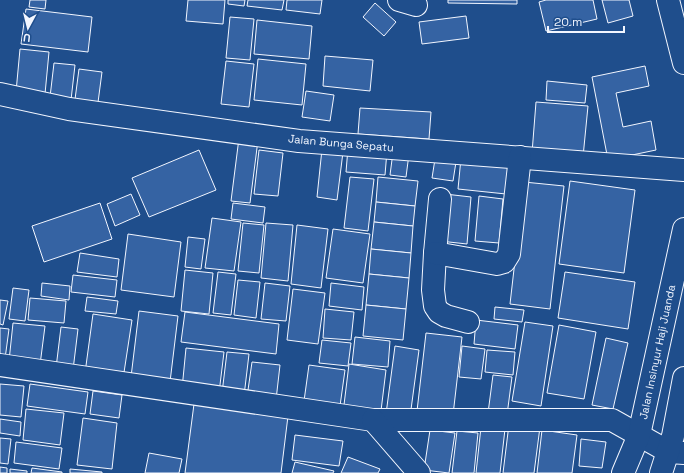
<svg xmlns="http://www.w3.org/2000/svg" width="684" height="473" font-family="'Space Grotesk',sans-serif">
<rect width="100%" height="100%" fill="#1f4e8c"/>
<!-- building -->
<g fill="#3563a3" stroke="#f2f6ff">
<path d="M30 0H46L45 9 29 7Z"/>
<path d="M188 0H225L223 24 186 21Z"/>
<path d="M228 0H245L244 6 228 4Z"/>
<path d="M248 0H284L282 10 247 6Z"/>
<path d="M287 0H322L320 14 286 10Z"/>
<path d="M448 0H517V4L448 3Z"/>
<path d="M546 0H593L597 19 546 31 539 2Z"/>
<path d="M602 0H629L633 16 608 23Z"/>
<path d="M375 3 396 22 384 36 363 17Z"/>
<path d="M26 9 92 17 88 52 21 44Z"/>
<path d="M466 16 469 38 422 44 419 22Z"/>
<path d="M230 17 254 19 250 60 226 58Z"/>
<path d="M257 20 312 26 309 59 254 54Z"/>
<path d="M20 49 49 52 45 94 16 92Z"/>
<path d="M325 56 373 60 370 91 323 86Z"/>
<path d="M258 59 306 64 302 105 254 100Z"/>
<path d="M226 61 254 64 249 107 221 104Z"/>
<path d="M54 63 75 65 71 100 50 97Z"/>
<path d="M645 66 649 86 616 93 623 127 651 121 656 150 608 160 592 77Z"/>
<path d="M79 69 102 72 97 110 74 107Z"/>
<path d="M547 81 587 85 585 103 546 100Z"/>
<path d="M306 91 334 95 330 121 302 117Z"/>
<path d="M536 102 588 106 583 157 532 153Z"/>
<path d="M360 108 431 112 429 139 358 134Z"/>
<path d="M239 138 258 140 250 203 231 201Z"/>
<path d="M348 148 387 151 385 175 346 172Z"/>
<path d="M322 149 343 152 337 200 317 197Z"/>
<path d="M199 150 216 190 149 217 132 178Z"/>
<path d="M259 150 283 153 278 196 254 194Z"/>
<path d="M393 152 409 154 406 177 390 175Z"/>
<path d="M461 158 509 163 506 194 458 189Z"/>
<path d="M435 159 456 162 453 181 432 178Z"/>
<path d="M350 177 374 179 368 231 344 228Z"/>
<path d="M378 177 418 181 415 206 376 202Z"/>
<path d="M570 181 635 190 624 273 559 264Z"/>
<path d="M524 182 564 186 550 309 510 304Z"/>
<path d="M131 194 140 215 115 226 107 204Z"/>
<path d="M445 194 471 197 467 244 440 241Z"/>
<path d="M479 196 503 199 499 243 475 241Z"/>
<path d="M376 202 415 206 413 226 374 222Z"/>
<path d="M100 203 112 239 44 262 32 226Z"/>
<path d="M233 203 265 207 263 223 231 219Z"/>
<path d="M212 218 241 222 234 271 205 268Z"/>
<path d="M374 222 413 226 411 253 371 249Z"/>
<path d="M243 223 264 225 259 273 238 271Z"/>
<path d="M266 223 293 225 288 281 261 278Z"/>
<path d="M297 225 328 229 321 288 291 284Z"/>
<path d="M333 229 370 234 363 283 326 278Z"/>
<path d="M128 234 181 242 174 297 121 290Z"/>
<path d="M188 237 205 239 201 269 185 267Z"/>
<path d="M371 249 411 253 409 278 369 274Z"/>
<path d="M80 253 119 259 117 277 77 272Z"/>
<path d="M185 270 213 273 209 314 181 311Z"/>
<path d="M218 272 236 274 231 315 213 313Z"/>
<path d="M565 272 635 282 628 329 558 318Z"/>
<path d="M369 274 409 278 406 309 366 305Z"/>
<path d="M73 275 117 280 115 297 71 292Z"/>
<path d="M238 280 260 282 256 318 234 315Z"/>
<path d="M42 283 70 286 69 300 41 296Z"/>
<path d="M265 283 290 286 286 321 261 319Z"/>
<path d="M331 283 364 287 362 310 329 306Z"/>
<path d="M13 288 29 290 25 321 9 319Z"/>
<path d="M293 289 325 293 318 344 287 340Z"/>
<path d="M87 297 118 301 116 314 85 311Z"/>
<path d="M30 298 66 301 64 323 28 320Z"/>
<path d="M0 300 8 301 3 325 0 324Z"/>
<path d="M366 305 406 309 403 340 363 336Z"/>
<path d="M495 307 524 310 522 322 494 319Z"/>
<path d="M325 309 354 312 351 340 323 338Z"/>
<path d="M139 311 178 316 170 382 131 377Z"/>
<path d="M185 312 279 324 276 354 181 342Z"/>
<path d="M93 314 132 320 123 379 85 373Z"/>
<path d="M476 320 518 325 515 349 474 344Z"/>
<path d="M525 322 553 326 541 406 512 401Z"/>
<path d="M13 323 45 326 40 365 9 361Z"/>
<path d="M559 325 596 332 584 399 547 393Z"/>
<path d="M61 327 78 329 73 370 56 368Z"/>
<path d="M0 328 9 329 5 359 0 358Z"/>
<path d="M426 333 462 337 453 415 417 411Z"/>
<path d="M355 337 390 341 388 367 352 364Z"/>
<path d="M606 338 628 343 613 409 592 405Z"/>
<path d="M322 340 351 343 348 366 319 363Z"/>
<path d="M395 346 419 350 410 417 386 414Z"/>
<path d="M462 346 485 349 481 379 459 377Z"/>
<path d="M186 348 224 352 219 393 182 389Z"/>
<path d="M487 350 515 352 513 375 485 372Z"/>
<path d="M227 352 249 354 244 396 222 393Z"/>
<path d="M252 362 280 365 276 400 247 397Z"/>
<path d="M349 364 386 370 380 419 343 413Z"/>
<path d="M309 365 345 370 340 406 304 401Z"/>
<path d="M493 375 512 377 507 415 488 413Z"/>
<path d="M0 384 24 386 21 417 0 415Z"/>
<path d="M30 384 88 392 85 414 27 406Z"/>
<path d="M93 391 122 395 119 418 90 414Z"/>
<path d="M194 404 288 416 281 473H185Z"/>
<path d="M26 409 64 413 60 445 23 440Z"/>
<path d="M83 418 117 423 112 469 77 465Z"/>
<path d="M0 419 21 422 20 436 0 433Z"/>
<path d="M509 424 540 427 534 473H503Z"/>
<path d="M481 427 505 429 500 473H476Z"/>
<path d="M430 430 455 433 449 473 424 470Z"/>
<path d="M542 430 577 435 572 473H537Z"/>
<path d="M457 431 478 433 474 473H452Z"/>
<path d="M295 435 343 441 339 466 292 460Z"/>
<path d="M0 438 11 439 8 464 0 463Z"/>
<path d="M581 439 606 442 602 468 579 466Z"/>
<path d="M16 442 62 448 59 469 14 463Z"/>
<path d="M149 453 182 459 179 473H145Z"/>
<path d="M348 457 380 469 378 473H341Z"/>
<path d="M295 462 334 471 333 473H292Z"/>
<path d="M0 467 7 468V473H0Z"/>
<path d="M32 468 62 472V473H31Z"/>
<path d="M10 469 27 471V473H10Z"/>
<path d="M70 469 102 472V473H70Z"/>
</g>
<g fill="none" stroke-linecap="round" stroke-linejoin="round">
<defs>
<g id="minor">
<path d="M399 0 416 5"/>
<path d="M0 94 69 109 299 141 684 170"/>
<path d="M440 199 435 253 433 290 435 306 439 312 446 316 468 322"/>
<path d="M435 253 497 264 504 262 509 254 520 157"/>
<path d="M0 365 373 420H612L669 452 684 453"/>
<path d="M373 420 419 473"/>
</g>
<g id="trunk">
<path d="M668 0 684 63"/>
<path d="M623 473 639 435 684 229"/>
<path d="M661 473 673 436 684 378"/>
</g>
</defs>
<!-- minor casing -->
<use href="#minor" stroke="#f2f6ff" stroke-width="24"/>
<!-- trunk casing -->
<use href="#trunk" stroke="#f2f6ff" stroke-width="24"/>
<!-- minor -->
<use href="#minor" stroke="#1f4e8c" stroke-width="22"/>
<!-- trunk -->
<use href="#trunk" stroke="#1f4e8c" stroke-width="22"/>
</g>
<g text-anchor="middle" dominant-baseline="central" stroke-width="3" stroke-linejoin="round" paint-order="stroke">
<!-- street labels -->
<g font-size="11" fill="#f2f6ff" stroke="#1f4e8c">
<text transform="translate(341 143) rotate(5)">Jalan Bunga Sepatu</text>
<text transform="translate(657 352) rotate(-78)">Jalan Insinyur Haji Juanda</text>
</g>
</g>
<!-- north arrow -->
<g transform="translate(28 28) rotate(187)" stroke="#1f4e8c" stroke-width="3" paint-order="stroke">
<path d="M0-3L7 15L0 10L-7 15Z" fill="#f2f6ff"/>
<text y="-6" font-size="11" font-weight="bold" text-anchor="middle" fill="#f2f6ff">U</text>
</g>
<!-- scale -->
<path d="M548 26v6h76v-6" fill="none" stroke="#f2f6ff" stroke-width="2"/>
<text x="554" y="26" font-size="12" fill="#f2f6ff" stroke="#1f4e8c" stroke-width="3" paint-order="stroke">20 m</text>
</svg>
